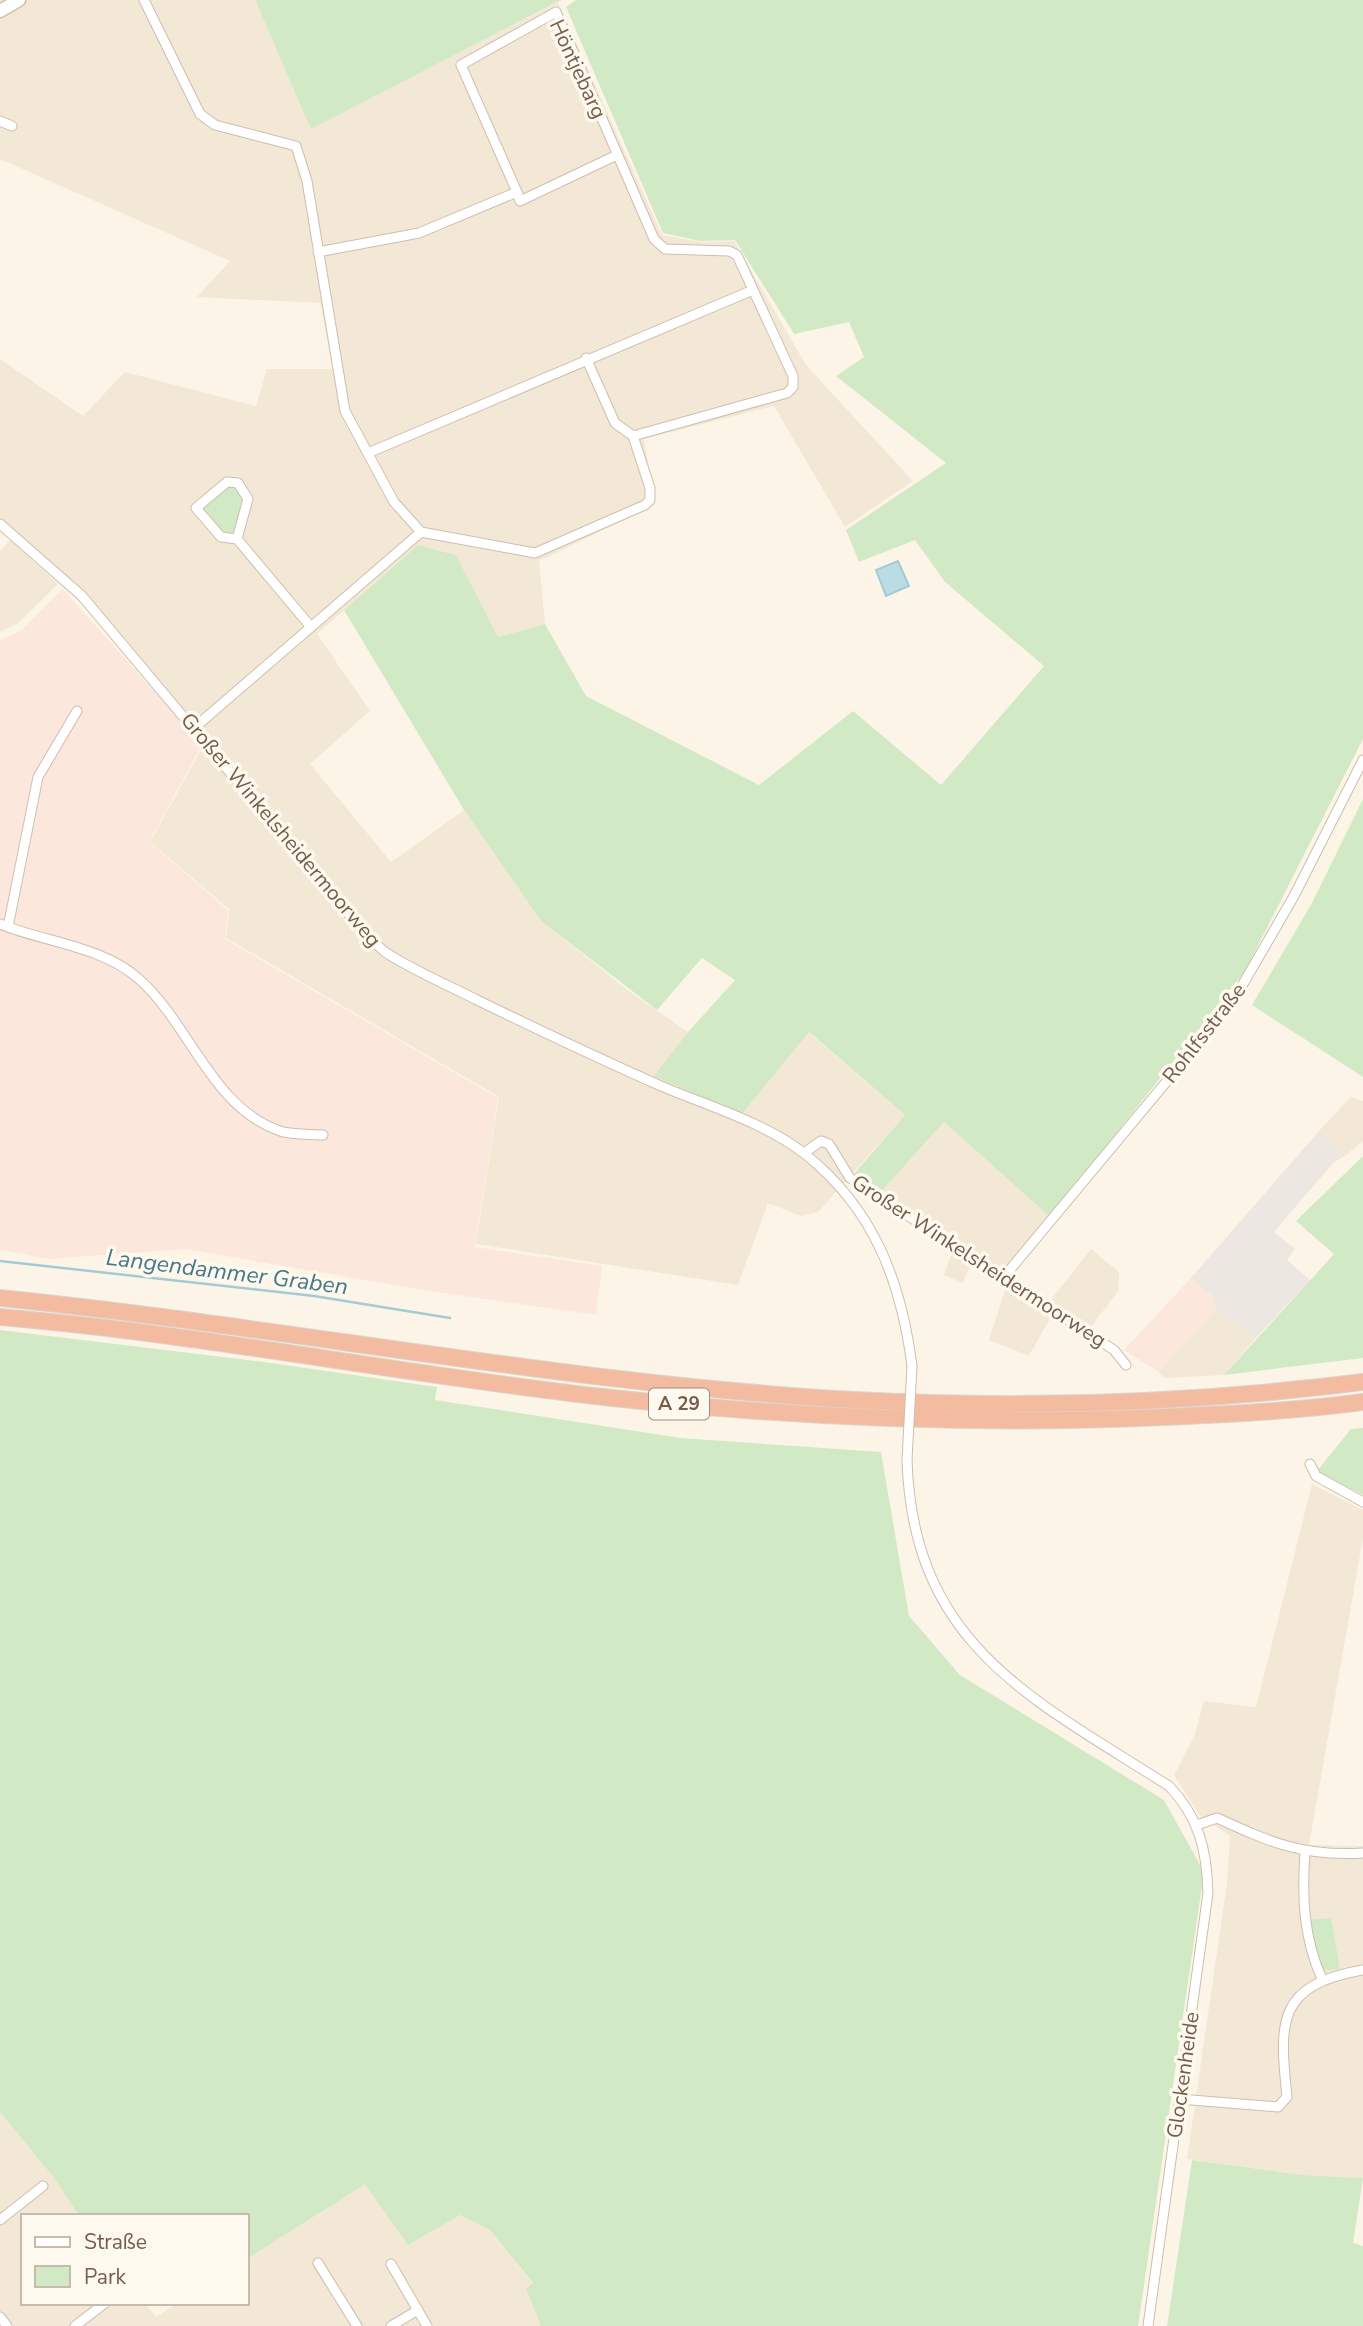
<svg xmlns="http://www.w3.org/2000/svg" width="1363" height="2326" font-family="'Nunito Sans',sans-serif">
<rect width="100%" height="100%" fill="#fcf5e7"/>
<!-- residential -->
<g fill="#f3e8d6">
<path d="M0 0H255L311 128 558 2 662 235 701 242 734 241 806 365 913 481 845 527 774 406 644 439 654 495 649 508 539 561 545 624 498 637 456 555 418 545 317 634 370 711 310 764 391 862 464 810 541 921 630 992 688 1032 655 1076 742 1114 808 1032 905 1115 818 1212 801 1216 768 1203 738 1285 476 1244 499 1097 226 938 229 909 150 842 208 737 85 594 0 521V359L83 416 125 372 256 406 267 369H333L320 303 197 297 230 261 0 159Z"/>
<path d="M10 540 58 584 17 624 0 632V552Z"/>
<path d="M1351 1097 1363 1101V1141L1346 1155 1319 1131Z"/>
<path d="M944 1122 1050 1217 1005 1271 1050 1301 1091 1249 1119 1272 1118 1291 1085 1335 1053 1313 1029 1356 989 1340 1007 1284 972 1262 963 1283 944 1275 955 1244 880 1193Z"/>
<path d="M1216 1308 1255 1339 1224 1375 1164 1378 1159 1372Z"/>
<path d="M1312 1484 1363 1510V1538L1309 1845 1363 1846V2178L1303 2175 1187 2159 1227 1883 1230 1836 1200 1816 1174 1775 1194 1737 1204 1701 1256 1707Z"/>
<path d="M0 2112 54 2178 79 2216H23V2303H145L156 2317 178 2303H247V2259L365 2183 460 2215 490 2230 533 2284 526 2289 541 2326H0Z"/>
</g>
<!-- commercial -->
<g fill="#fbe7dc">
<path d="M63 589 202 745 149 842 228 910 225 939 498 1098 475 1247 602 1266 596 1315 429 1291 185 1249 49 1259 0 1250V640L22 630Z"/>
<path d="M1191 1278 1212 1296 1216 1308 1159 1372 1124 1350Z"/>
</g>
<!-- industrial -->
<path fill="#ece7e1" d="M1319 1131 1346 1155 1333 1163 1274 1232 1295 1249 1287 1260 1310 1280 1255 1339 1216 1308 1212 1296 1191 1278Z"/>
<!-- green -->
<g fill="#d2e9c6">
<path d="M255 0H561L311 129Z"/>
<path d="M576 0H1363V739L1245 971 1050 1217 944 1122 880 1193 852 1176 905 1115 809 1032 742 1114 654 1076 688 1032 735 980 702 958 657 1010 541 921 464 810 344 610 418 545 456 555 498 637 545 624 586 696 759 785 853 711 941 785 1044 666 945 582 915 540 859 562 846 530 946 463 836 376 864 357 849 322 794 334 735 240 700 241 663 233 566 7Z"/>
<path d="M227 486 239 489 243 501 235 535 220 531 208 513 203 512 204 507Z"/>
<path d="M1363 799V1077L1252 1005 1312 903Z"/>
<path d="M1363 1156V1358L1224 1375 1334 1254 1296 1221Z"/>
<path d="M0 1330 257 1361 437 1387 435 1400 681 1438 881 1452 909 1616 960 1675 1164 1800 1204 1872 1138 2326H541L526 2289 533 2283 490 2230 460 2215 408 2245 365 2184 247 2259V2216H79L54 2178 0 2112Z"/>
<path d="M1363 1428V1495L1317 1471 1351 1429Z"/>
<path d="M1331 1918 1340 1969 1323 1970 1308 1920Z"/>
<path d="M1192 2160 1303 2175 1363 2178 1353 2243 1363 2246V2326H1167Z"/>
</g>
<!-- water -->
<path fill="#bcdce5" stroke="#a3cbd6" stroke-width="2" d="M898 561 909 586 886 596 876 570Z"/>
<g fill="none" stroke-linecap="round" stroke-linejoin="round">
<!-- stream -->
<path stroke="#a3cbd6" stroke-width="2.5" d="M0 1261 314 1296 450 1318"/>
<defs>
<g id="street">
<path d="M144 0 200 114 215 125 296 146 307 181 345 411 394 502 421 532 194 728"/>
<path d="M0 121 12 126"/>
<path d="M318 252 419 233 517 192 520 201 617 155"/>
<path d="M586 358 615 423 633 436"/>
<path d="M368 453 753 290"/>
<path d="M0 524 82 596 368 937 385 952C414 971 448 985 479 1001 539 1030 600 1059 661 1086 708 1106 764 1122 805 1154 874 1209 901 1281 912 1366"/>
<path d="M421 532 535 553 645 505 650 500V488L633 436 787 393 793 387V376L737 255 729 251 665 249 654 239 556 12 461 65 517 192"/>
<path d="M237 539 221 537 196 508 227 482 238 483 248 499 237 539 311 627"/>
<path d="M0 924C44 942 102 946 139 979 190 1024 211 1107 280 1131 292 1135 309 1134 323 1135"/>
<path d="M8 927 38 777 77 711"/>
<path d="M804 1153 821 1141 829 1144 850 1178 1114 1350 1126 1365"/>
<path d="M1003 1278 1232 1003 1294 896 1363 760"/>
<path d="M907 1460C913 1645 1031 1698 1169 1786 1199 1817 1207 1851 1208 1893L1148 2326"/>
<path d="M1310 1464 1316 1476 1363 1502"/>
<path d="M1197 1825 1217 1818C1270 1842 1303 1857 1363 1853"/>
<path d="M1305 1851C1302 1896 1303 1937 1322 1979"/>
<path d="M1179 2099 1278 2107 1287 2097C1279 2021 1277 1985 1363 1970"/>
<path d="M0 2220 43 2186"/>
<path d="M318 2263 357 2326"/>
<path d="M391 2264 427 2326"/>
<path d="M0 2317 7 2326"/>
<path d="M75 2326 105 2303"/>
<path d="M391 2326 418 2310"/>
</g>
<path id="secondary" d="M0 11 19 0"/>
<g id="highway">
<path d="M0 1298C285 1327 568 1384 854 1400 1023 1409 1196 1403 1363 1382"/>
<path d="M0 1317C199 1334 395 1373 594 1396 784 1417 973 1426 1164 1417 1230 1414 1297 1411 1363 1402"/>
</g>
</defs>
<!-- street casing -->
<use href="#street" stroke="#cdbeae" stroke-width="11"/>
<!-- secondary casing -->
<use href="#secondary" stroke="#d0beab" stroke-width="15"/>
<!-- highway casing -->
<use href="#highway" stroke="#dbd5d0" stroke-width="18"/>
<!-- street -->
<use href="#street" stroke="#fff" stroke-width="9"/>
<!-- secondary -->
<use href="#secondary" stroke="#fff" stroke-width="12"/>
<!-- highway -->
<use href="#highway" stroke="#f3bca1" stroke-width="16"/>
<defs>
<path id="street-bridge" d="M907 1460 912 1366"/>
</defs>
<!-- street-bridge casing -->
<use href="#street-bridge" stroke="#cdbeae" stroke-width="11" stroke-linecap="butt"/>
<!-- street-bridge -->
<use href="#street-bridge" stroke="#fff" stroke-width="9"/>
</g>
<g text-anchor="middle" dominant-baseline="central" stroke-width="7" stroke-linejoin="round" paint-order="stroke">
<!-- shield labels -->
<rect fill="#fef9ee" stroke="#9e8c7d" stroke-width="2" x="649" y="1388.5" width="60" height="31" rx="5"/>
<g font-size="19" font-weight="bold" fill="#755d4c">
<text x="679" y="1404">A 29</text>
</g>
<!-- street labels -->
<g font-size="21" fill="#755d4c" stroke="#fef9ee">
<text transform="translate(578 69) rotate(65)">Höntjebarg</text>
<text transform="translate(281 830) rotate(50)">Großer Winkelsheidermoorweg</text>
<text transform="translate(1204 1033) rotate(-52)">Rohlfsstraße</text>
<text transform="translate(979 1261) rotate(33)">Großer Winkelsheidermoorweg</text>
<text transform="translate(1183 2075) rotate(-82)">Glockenheide</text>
</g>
<!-- water labels -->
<g font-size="23" font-style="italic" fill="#477887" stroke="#fef9ee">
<text transform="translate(227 1272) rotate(7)">Langendammer Graben</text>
</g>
</g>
<!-- legend -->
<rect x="21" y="2214" width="228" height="91" fill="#fef9ee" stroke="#c7bbad" stroke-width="2"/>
<rect x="35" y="2237" width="35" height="10" fill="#ffffff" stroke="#c7bbad" stroke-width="2"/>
<text x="84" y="2249" font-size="21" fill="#755d4c">Straße</text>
<rect x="35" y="2266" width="35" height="21" fill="#d2e9c6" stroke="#c7bbad" stroke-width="2"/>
<text x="84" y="2284" font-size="21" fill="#755d4c">Park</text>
</svg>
